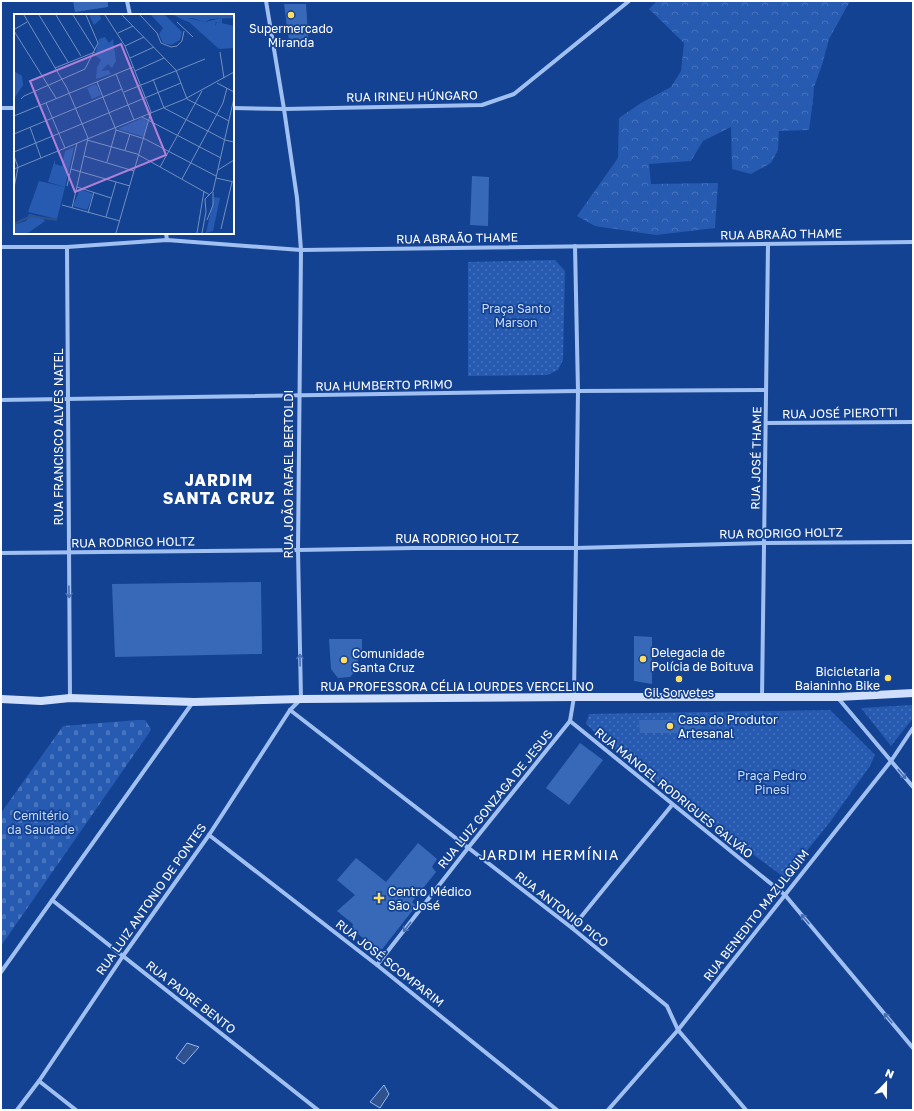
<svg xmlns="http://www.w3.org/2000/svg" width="914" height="1111" font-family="'Golos Text',sans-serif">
<defs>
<pattern id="forest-crowns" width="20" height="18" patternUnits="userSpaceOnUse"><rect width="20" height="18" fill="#265bb1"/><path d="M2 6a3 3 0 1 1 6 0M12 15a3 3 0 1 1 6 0" fill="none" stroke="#4774bd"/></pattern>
<pattern id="cemetery-stones" width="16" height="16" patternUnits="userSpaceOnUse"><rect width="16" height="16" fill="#265bb1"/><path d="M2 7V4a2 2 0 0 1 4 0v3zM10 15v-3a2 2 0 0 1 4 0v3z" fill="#4774bd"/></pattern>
<pattern id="park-dots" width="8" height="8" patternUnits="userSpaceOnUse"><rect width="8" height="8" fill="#265bb1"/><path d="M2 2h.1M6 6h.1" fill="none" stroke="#4774bd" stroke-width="1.8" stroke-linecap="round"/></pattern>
</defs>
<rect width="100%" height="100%" fill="#144292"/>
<!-- forest -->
<path fill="url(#forest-crowns)" d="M657 1H850L829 39 822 65 814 87 813 100 809 130 779 131 778 150 771 163 751 174 732 169 731 127 703 141 691 161 649 164 651 184 718 183 715 228 656 235 595 226 577 216 618 158 619 118 641 103 671 87 681 71 684 43 649 9Z"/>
<!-- cemetery -->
<path fill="url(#cemetery-stones)" d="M138 720H145L151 729 149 733 1 946V813L63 726Z"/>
<!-- park -->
<g fill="url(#park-dots)">
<path d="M555 260 565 271 563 360 558 370 547 375 468 376V262Z"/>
<path d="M912 705 913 706V718L891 746 861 708Z"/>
<path d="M830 710 875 755 870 766 830 822 785 878 693 810 604 741 586 724 589 714Z"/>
</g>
<!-- water -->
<g fill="#2f518d" stroke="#93baf5">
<path d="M187 1043 199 1047 184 1064 176 1058Z"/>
<path d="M384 1085 389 1094 380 1108 370 1102Z"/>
</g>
<!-- building -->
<g fill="#3869b9">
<path d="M73 1H108V7L75 12Z"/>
<path d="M284 4H306L309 49 290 48Z"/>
<path d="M472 176 489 177 488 226 470 225Z"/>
<path d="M261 582 262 654 115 657 112 584Z"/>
<path d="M634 636 652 637V684L634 681Z"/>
<path d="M329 639H362V651H358L357 672H354L350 677 338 678 331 669Z"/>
<path d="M639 720H700L701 733H640Z"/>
<path d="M580 743 603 760 569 805 546 788Z"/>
<path d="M418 843 437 859 432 867 436 872 412 902 416 906 380 952 352 929 353 924 337 911 355 895 337 880 356 858 386 882Z"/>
</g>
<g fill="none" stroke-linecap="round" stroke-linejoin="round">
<!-- minor -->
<g stroke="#a1c0f2" stroke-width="4">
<path d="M127 1 130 15"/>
<path d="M1 108H15"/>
<path d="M233 108 284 109 482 105 514 94 629 1"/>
<path d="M166 233 167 240"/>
<path d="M575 246 578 391 574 697 570 721 785 895 913 1048"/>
<path d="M1 247H67L167 240 301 250 913 242"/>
<path d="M67 247 70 698"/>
<path d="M1 400 578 391 766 390"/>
<path d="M766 423 913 422"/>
<path d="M1 553 298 550 413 548H576L765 543 913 542"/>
<path d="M762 697 768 244"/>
<path d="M838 698 913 787"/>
<path d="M290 710 572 928 667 1006 678 1030 746 1110"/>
<path d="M209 835 377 965 557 1110"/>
<path d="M52 900 318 1110"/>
<path d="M572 928 672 805"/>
<path d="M377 965 468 848 570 721"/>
<path d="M1 972 193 702"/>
<path d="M39 1081 76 1110"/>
<path d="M17 1110 39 1081 123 956 209 835 290 710 301 699 298 550 301 250 297 198 284 109 266 1"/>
<path d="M608 1110 678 1030 891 761 913 728"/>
</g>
<!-- secondary -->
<path stroke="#d0e0fc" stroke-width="8" d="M1 699 41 701 70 698 194 702 301 699 574 697H838L913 693"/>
</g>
<!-- one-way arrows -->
<defs><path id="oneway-shaft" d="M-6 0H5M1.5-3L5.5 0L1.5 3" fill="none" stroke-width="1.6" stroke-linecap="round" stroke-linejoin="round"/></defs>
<g stroke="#456eb4">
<use href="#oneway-shaft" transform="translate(69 592) rotate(89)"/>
<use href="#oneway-shaft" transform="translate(300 660) rotate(-91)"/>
<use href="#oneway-shaft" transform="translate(902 774) rotate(50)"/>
<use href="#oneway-shaft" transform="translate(805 919) rotate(-130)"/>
<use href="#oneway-shaft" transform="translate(407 927) rotate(128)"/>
<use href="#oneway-shaft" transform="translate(888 1018) rotate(-130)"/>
</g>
<!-- markers -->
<g fill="#ffdd62" stroke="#144292" stroke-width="1.5">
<circle cx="291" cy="15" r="4"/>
<circle cx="643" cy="659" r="4"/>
<circle cx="344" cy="660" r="4"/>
<circle cx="888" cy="678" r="4"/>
<circle cx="679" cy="679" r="4"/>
<circle cx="670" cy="726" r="4"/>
<path d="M377 892h4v4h4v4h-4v4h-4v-4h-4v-4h4z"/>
</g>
<g text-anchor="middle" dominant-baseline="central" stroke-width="3.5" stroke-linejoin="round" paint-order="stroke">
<!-- poi labels -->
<g font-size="12" fill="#fff" stroke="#144292" text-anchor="start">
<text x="291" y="28" text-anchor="middle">Supermercado<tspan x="291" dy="14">Miranda</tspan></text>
<text x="651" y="652">Delegacia de<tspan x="651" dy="14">Polícia de Boituva</tspan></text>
<text x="352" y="653">Comunidade<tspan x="352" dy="14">Santa Cruz</tspan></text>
<text x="880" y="671" text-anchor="end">Bicicletaria<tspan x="880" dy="14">Baianinho Bike</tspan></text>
<text x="679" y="692" text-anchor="middle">Gil Sorvetes</text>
<text x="678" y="719">Casa do Produtor<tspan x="678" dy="14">Artesanal</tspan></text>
<text x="388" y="891">Centro Médico<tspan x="388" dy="14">São José</tspan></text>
</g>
<!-- street labels -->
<g font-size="12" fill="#fff" stroke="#144292">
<text transform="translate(412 96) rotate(-1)">RUA IRINEU HÚNGARO</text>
<text transform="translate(781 234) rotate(-1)">RUA ABRAÃO THAME</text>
<text transform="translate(457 238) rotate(-1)">RUA ABRAÃO THAME</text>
<text transform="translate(384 385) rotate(-1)">RUA HUMBERTO PRIMO</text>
<text transform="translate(840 413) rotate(-1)">RUA JOSÉ PIEROTTI</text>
<text transform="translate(58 437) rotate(-90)">RUA FRANCISCO ALVES NATEL</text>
<text transform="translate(756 458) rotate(-89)">RUA JOSÉ THAME</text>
<text transform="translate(288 474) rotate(-90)">RUA JOÃO RAFAEL BERTOLDI</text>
<text transform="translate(781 533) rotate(-1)">RUA RODRIGO HOLTZ</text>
<text x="457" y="538">RUA RODRIGO HOLTZ</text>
<text transform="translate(133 542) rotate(-1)">RUA RODRIGO HOLTZ</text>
<text x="457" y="686">RUA PROFESSORA CÉLIA LOURDES VERCELINO</text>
<text transform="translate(674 793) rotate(39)">RUA MANOEL RODRIGUES GALVÃO</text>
<text transform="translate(495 799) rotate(-51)">RUA LUIZ GONZAGA DE JESUS</text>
<text transform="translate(151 899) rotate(-55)">RUA LUIZ ANTONIO DE PONTES</text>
<text transform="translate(562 909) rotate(38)">RUA ANTONIO PICO</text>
<text transform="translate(756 915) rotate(-52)">RUA BENEDITO MAZULQUIM</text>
<text transform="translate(390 963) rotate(38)">RUA JOSÉ SCOMPARIM</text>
<text transform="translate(191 997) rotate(38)">RUA PADRE BENTO</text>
</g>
<!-- park labels -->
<g font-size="12" fill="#c9dcfc" stroke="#144292">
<text x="516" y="308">Praça Santo<tspan x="516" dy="14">Marson</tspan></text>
<text x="772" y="775">Praça Pedro<tspan x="772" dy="14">Pinesi</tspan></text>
<text x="41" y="815">Cemitério<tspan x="41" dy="14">da Saudade</tspan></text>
</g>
<!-- quarter labels -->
<g font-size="14" letter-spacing="1" fill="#fff" stroke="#144292">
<text x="549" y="854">JARDIM HERMÍNIA</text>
</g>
<!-- district labels -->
<g font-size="16" font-weight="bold" letter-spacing="1" fill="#fff" stroke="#144292">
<text x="219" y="480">JARDIM<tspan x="219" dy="18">SANTA CRUZ</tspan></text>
</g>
</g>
<!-- overview -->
<g transform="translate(14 14)">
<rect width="220" height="220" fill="#144292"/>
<path d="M137 1H151L168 18 166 26 157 31 149 29 145 20 149 14ZM169 3 191 8 208 4V9L202 8 201 11 204 18 205 35 175 8 167 5ZM200 183 206 184 199 217 192 219Z" fill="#265bb1"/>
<path d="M75 1H86L87 5 80 11ZM160 1H220V4L197 5 191 8 178 4 167 5ZM203 8 220 12 219 34 205 35 203 23 204 18 201 12ZM91 23 95 29 99 25 102 47 98 54 94 50 87 57 95 56 97 60 82 65 83 53 87 46 81 41 85 25ZM0 57 8 62 9 71 0 85ZM15 200 28 203 31 207 14 219H0V211L12 207Z" fill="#265bb1"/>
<path d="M60 133 51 173 34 168 41 145V150L48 152 51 137Z" fill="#265bb1"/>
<path d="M82 70 87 81 78 85 73 74ZM128 104 134 107 130 123 104 115ZM66 175 79 180 73 196 59 192Z" fill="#265bb1"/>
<path d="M25 167 51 173 43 205 14 198Z" fill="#265bb1"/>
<path fill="none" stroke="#2f518d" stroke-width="2" d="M0 210 17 202 43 206"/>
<path fill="none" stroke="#728ebe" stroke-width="1" d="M10 1 53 74 74 124 58 194M25 1 54 48M42 1 67 42M59 1 81 36M91 1 111 32 137 98 102 219M108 1 162 56 173 85 215 107M126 1 143 19 147 29M163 8 179 23M1 15 13 8M0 17 42 84M104 19 119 12M147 29 157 33 163 32 168 27 170 17M111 32 130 23M206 38 210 64M116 44 140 33M41 54 81 38M121 57 150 44M102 60 120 106M139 65 150 94 211 126 220 128M83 68 102 116 131 125 202 162M203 69 220 78M110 78 191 45M7 85 10 82 71 55 84 29 72 1M32 89 51 134M0 102 119 53M128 103 207 144M16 113 27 144M0 120 108 75M73 126 123 140 196 181M111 136 116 120M0 138 167 69M0 142 4 153 0 174M70 142 120 157M93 148 102 116M146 153 188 77M0 155 171 85 220 58M57 155 116 172M204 156 220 146M202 164 220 168M168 165 209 89 213 74M53 172 63 129M63 173 97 184M48 191 106 207M74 199 80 178M92 203 102 168M193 206 199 191V178M207 215 218 168M183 219 190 177M188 219 192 198 191 185 199 177 220 84"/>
<path fill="#b080d9" fill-opacity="0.15" stroke="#b080d9" stroke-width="2" d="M107 30 152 141 61 178 16 67Z"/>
<rect width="220" height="220" fill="none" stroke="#fff" stroke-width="2"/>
</g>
<!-- border -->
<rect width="914" height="1111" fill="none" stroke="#ffffff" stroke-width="4"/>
<!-- north arrow -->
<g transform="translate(886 1083) rotate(22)" stroke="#144292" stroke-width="3" paint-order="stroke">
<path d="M0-3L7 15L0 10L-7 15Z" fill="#ffffff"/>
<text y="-6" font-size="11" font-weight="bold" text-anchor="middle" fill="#ffffff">N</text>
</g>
</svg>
